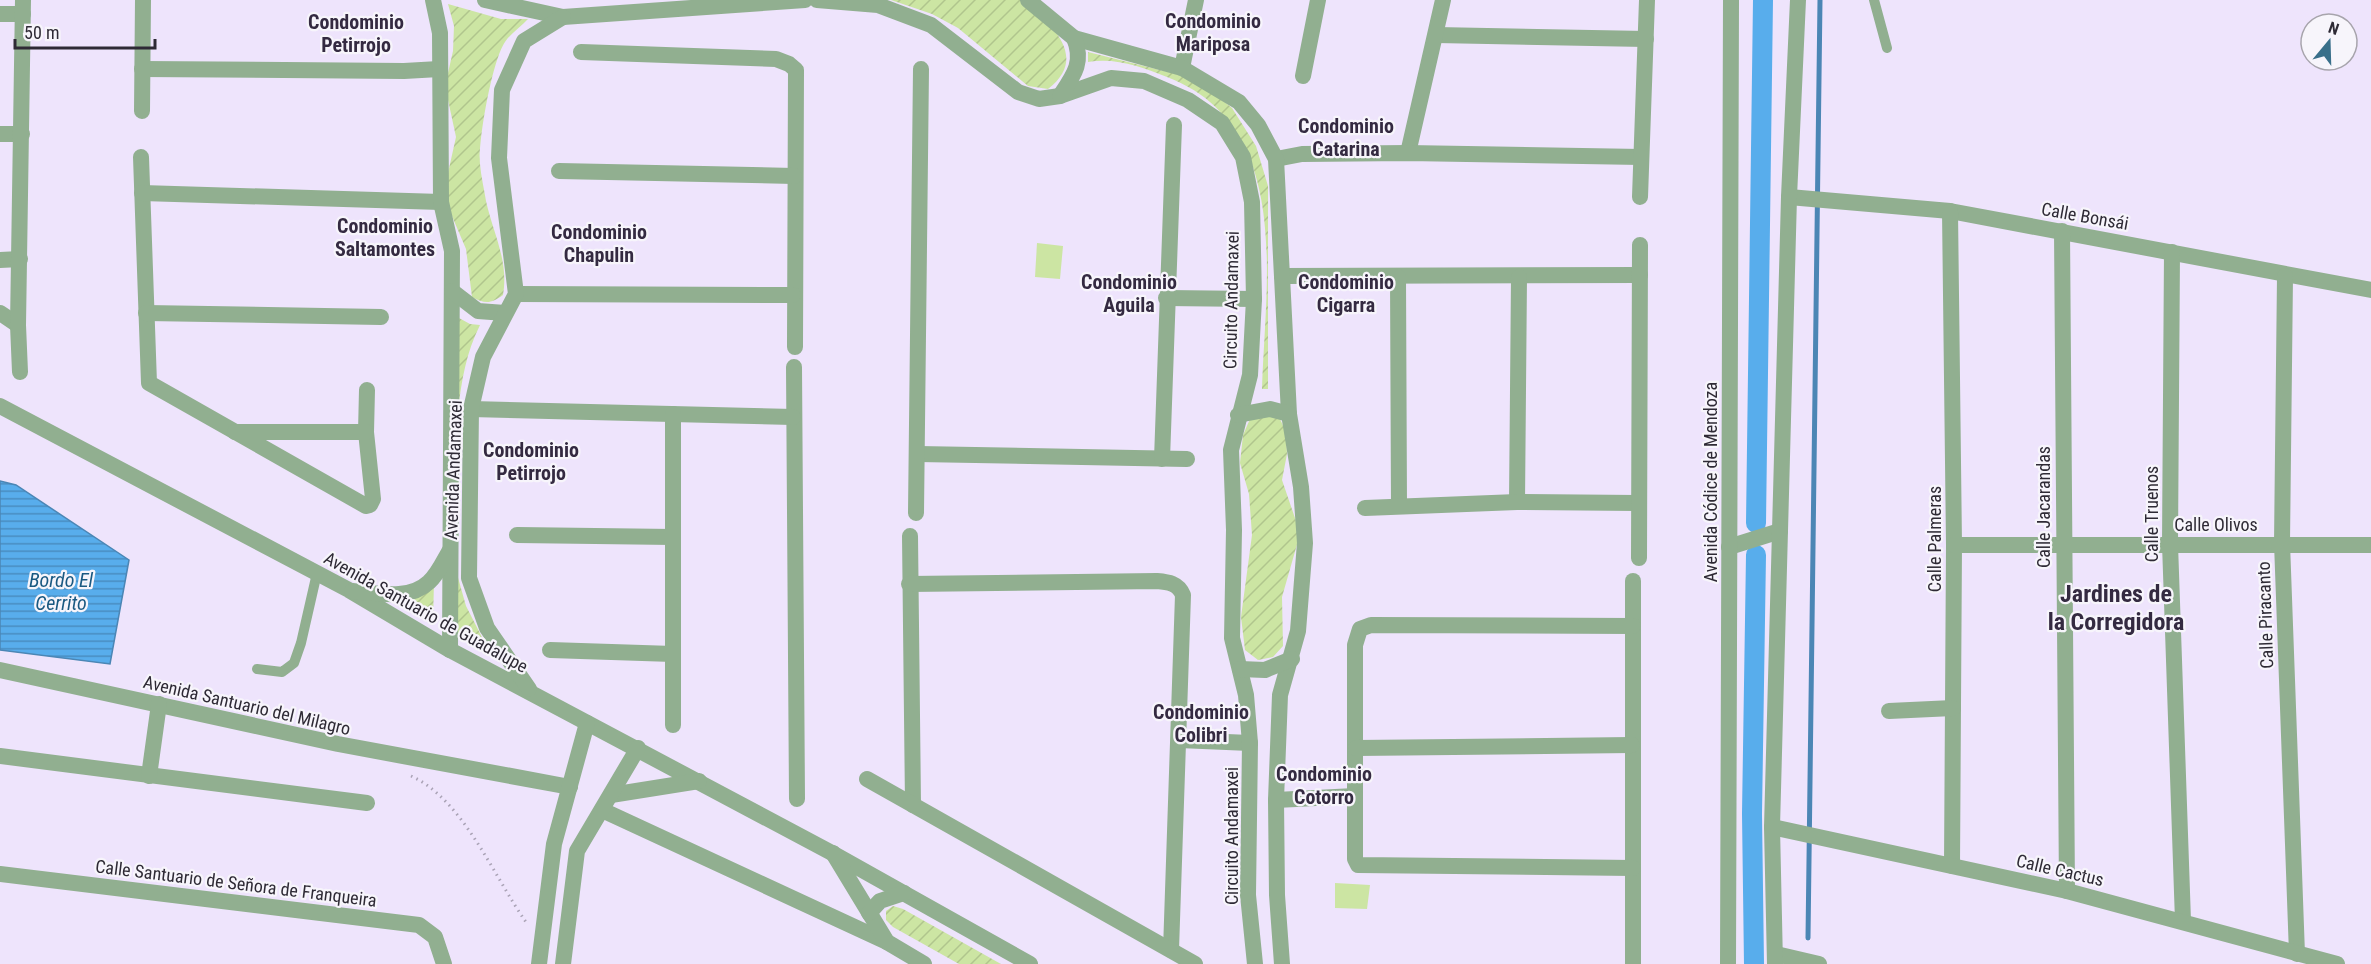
<svg xmlns="http://www.w3.org/2000/svg" width="2371" height="964" font-family="'Roboto Condensed',sans-serif">
<defs>
<pattern id="garden-furrows" width="10" height="10" patternUnits="userSpaceOnUse" patternTransform="scale(1.5)"><rect width="10" height="10" fill="#cce5a3"/><path d="M-1 1l2-2M0 10L10 0M9 11l2-2" fill="none" stroke="#b0c58d"/></pattern>
<pattern id="water-rules" width="6" height="5" patternUnits="userSpaceOnUse" patternTransform="scale(1.5)"><rect width="6" height="5" fill="#58adec"/><path d="M0 2.5h6" fill="none" stroke="#498dc0"/></pattern>
</defs>
<rect width="100%" height="100%" fill="#eee4fc"/>
<!-- garden -->
<g fill="url(#garden-furrows)">
<path d="M891 0H1020C1051 22 1090 57 1048 89L1028 86 958 28 932 14Z"/>
<path d="M448 4 501 19H528C521 27 510 34 505 42 492 61 478 141 480 164 481 176 484 189 486 201 493 233 509 261 503 295 491 304 485 304 472 297L466 249 446 202V182L456 137 445 86 453 51 454 26Z"/>
<path d="M1088 52 1188 77 1210 90 1232 108 1256 146 1268 186V389H1262C1265 281 1294 126 1167 77 1142 67 1115 57 1088 62Z"/>
<path d="M459 318 470 324 480 325C466 353 462 379 458 410Z"/>
<path d="M1264 415 1280 419 1286 432 1287 454 1282 480 1296 521 1298 541 1282 597 1283 646 1273 657 1258 660 1245 650 1241 617 1252 535 1249 494 1240 463 1243 435 1250 419Z"/>
<path d="M457 574 466 606 489 651 457 633Z"/>
<path d="M434 582 433 621 398 600Z"/>
<path d="M893 906 903 909 1001 964H959L893 927 886 920V911Z"/>
</g>
<!-- pitch -->
<g fill="#cce5a3">
<path d="M1037 243 1063 246 1060 279 1035 277Z"/>
<path d="M1335 883 1370 885 1367 909 1335 908Z"/>
</g>
<!-- water -->
<path fill="url(#water-rules)" stroke="#4b86b5" stroke-width="1.5" d="M0 481 16 485 129 560 110 664 0 650Z"/>
<g fill="none" stroke-linecap="round" stroke-linejoin="round">
<!-- stream -->
<path stroke="#4b86b5" stroke-width="5" d="M1808 938 1820 0"/>
<!-- canal -->
<g stroke="#58adec" stroke-width="20">
<path d="M1756 523 1763 0"/>
<path d="M1754 964 1752 814 1756 555"/>
</g>
<!-- path -->
<path stroke="#aaa3b6" stroke-width="3" stroke-dasharray="1.5 4.5" stroke-linecap="butt" d="M411 776C463 799 494 877 526 922"/>
<!-- service -->
<g stroke="#91af90" stroke-width="10">
<path d="M1874 0 1887 48"/>
<path d="M257 669 282 672 294 663 301 643 317 573"/>
</g>
<!-- minor -->
<g stroke="#91af90" stroke-width="16">
<path d="M0 14H23"/>
<path d="M1436 35 1646 39"/>
<path d="M581 52 776 59 789 64 796 70 795 347"/>
<path d="M1182 68 1196 0"/>
<path d="M142 69 404 71 439 69"/>
<path d="M1303 76 1318 0"/>
<path d="M142 111 143 0"/>
<path d="M0 134H22"/>
<path d="M1408 153 1443 0"/>
<path d="M141 157 149 383 366 506 370 505 373 499 366 432 367 390"/>
<path d="M1276 159 1302 154 1408 153 1641 157"/>
<path d="M559 171 794 176"/>
<path d="M142 193 441 202"/>
<path d="M1640 197 1647 0"/>
<path d="M1789 197 1950 211 2371 290"/>
<path d="M1950 211 1954 545 1952 866"/>
<path d="M2062 231 2067 891"/>
<path d="M2172 252 2170 544 2183 921"/>
<path d="M0 260 20 259"/>
<path d="M1282 276 1640 275"/>
<path d="M2285 276 2282 543 2297 954"/>
<path d="M1398 277 1399 506"/>
<path d="M516 294 793 295"/>
<path d="M1166 298 1254 299"/>
<path d="M0 313 18 325"/>
<path d="M146 313 381 317"/>
<path d="M794 367 797 799"/>
<path d="M20 372 18 325 23 0"/>
<path d="M471 409 793 417"/>
<path d="M235 432H366"/>
<path d="M918 454 1187 459"/>
<path d="M1162 459 1174 125"/>
<path d="M1517 502 1519 277"/>
<path d="M1365 508 1517 502 1637 503"/>
<path d="M916 513 921 69"/>
<path d="M517 535 673 537"/>
<path d="M910 536 913 805"/>
<path d="M1954 545H2371"/>
<path d="M1729 547 1780 531"/>
<path d="M1639 558 1640 245"/>
<path d="M1633 581V964"/>
<path d="M909 584 1157 581C1168 582 1178 583 1183 595L1171 950"/>
<path d="M1633 626 1371 625 1360 629 1355 645V859L1358 865 1633 868"/>
<path d="M550 650 673 654"/>
<path d="M0 670 338 744 570 787"/>
<path d="M1889 711 1953 708"/>
<path d="M673 725V414"/>
<path d="M1179 740 1250 743"/>
<path d="M1356 748 1632 745"/>
<path d="M0 756 367 803"/>
<path d="M149 776 159 704"/>
<path d="M867 779 1195 964"/>
<path d="M1276 800 1355 796"/>
<path d="M602 810 887 942"/>
<path d="M1772 827 2067 891 2337 964"/>
<path d="M0 874 419 925 435 937 444 964"/>
<path d="M1776 954 1819 964"/>
<path d="M1728 964 1731 0"/>
<path d="M1775 964 1772 827 1789 197 1798 0"/>
</g>
<!-- tertiary -->
<g stroke="#91af90" stroke-width="16">
<path d="M433 0 440 33 441 202 452 251 450 650"/>
<path d="M485 0 563 17 805 0"/>
<path d="M817 0 878 5 931 25 1018 92 1039 99 1060 96 1111 78 1144 81 1188 100 1222 123 1243 157 1252 202 1254 299 1250 375 1231 450 1234 530 1232 638 1246 695 1250 743 1248 895 1255 964"/>
<path d="M1028 0 1074 38 1182 68 1239 102 1258 125 1276 159 1289 414 1301 487 1305 543 1298 631 1280 695 1276 800 1277 895 1282 964"/>
<path d="M1060 96C1074 75 1084 62 1074 38"/>
<path d="M452 291 478 311 505 313"/>
<path d="M0 406 349 590 450 650 832 853 1030 964"/>
<path d="M1238 415 1270 409 1289 414"/>
<path d="M352 591C377 593 409 601 429 582 438 574 444 560 450 550"/>
<path d="M1240 669 1265 670 1292 659"/>
<path d="M529 689 487 628 469 578 471 409 483 357 516 294 499 158 502 90 524 41 563 17"/>
<path d="M611 795 699 781"/>
<path d="M833 853 887 942 924 964"/>
<path d="M869 913 880 901 904 893"/>
<path d="M539 964 554 844 587 723"/>
<path d="M563 964 577 851 638 748"/>
</g>
</g>
<g text-anchor="middle" dominant-baseline="central" stroke-width="4.5" stroke-linejoin="round" paint-order="stroke">
<!-- street labels -->
<g font-size="18" fill="#2e2a35" stroke="#f7f5fb">
<text transform="translate(2085 216) rotate(10)">Calle Bonsái</text>
<text transform="translate(1231 300) rotate(-89)">Circuito Andamaxei</text>
<text transform="translate(453 470) rotate(-88)">Avenida Andamaxei</text>
<text transform="translate(1710 482) rotate(-90)">Avenida Códice de Mendoza</text>
<text transform="translate(2043 507) rotate(-90)">Calle Jacarandas</text>
<text transform="translate(2151 514) rotate(-90)">Calle Truenos</text>
<text x="2216" y="524">Calle Olivos</text>
<text transform="translate(1934 539) rotate(-90)">Calle Palmeras</text>
<text transform="translate(426 612) rotate(29)">Avenida Santuario de Guadalupe</text>
<text transform="translate(2265 615) rotate(-92)">Calle Piracanto</text>
<text transform="translate(247 705) rotate(13)">Avenida Santuario del Milagro</text>
<text transform="translate(1231 836) rotate(-90)">Circuito Andamaxei</text>
<text transform="translate(2060 870) rotate(13)">Calle Cactus</text>
<text transform="translate(236 883) rotate(7)">Calle Santuario de Señora de Franqueira</text>
</g>
<!-- neighbourhood labels -->
<g font-size="20" font-weight="bold" fill="#342a41" stroke="#f7f5fb">
<text x="1213" y="21">Condominio<tspan x="1213" dy="23">Mariposa</tspan></text>
<text x="356" y="22">Condominio<tspan x="356" dy="23">Petirrojo</tspan></text>
<text x="1346" y="126">Condominio<tspan x="1346" dy="23">Catarina</tspan></text>
<text x="385" y="226">Condominio<tspan x="385" dy="23">Saltamontes</tspan></text>
<text x="599" y="232">Condominio<tspan x="599" dy="23">Chapulin</tspan></text>
<text x="1129" y="282">Condominio<tspan x="1129" dy="23">Aguila</tspan></text>
<text x="1346" y="282">Condominio<tspan x="1346" dy="23">Cigarra</tspan></text>
<text x="531" y="450">Condominio<tspan x="531" dy="23">Petirrojo</tspan></text>
<text x="1201" y="712">Condominio<tspan x="1201" dy="23">Colibri</tspan></text>
<text x="1324" y="774">Condominio<tspan x="1324" dy="23">Cotorro</tspan></text>
</g>
<!-- water labels -->
<g font-size="20" font-style="italic" fill="#1a5982" stroke="#f7f5fb">
<text x="61" y="580">Bordo El<tspan x="61" dy="23">Cerrito</tspan></text>
</g>
<!-- district labels -->
<g font-size="24" font-weight="bold" fill="#342a41" stroke="#f7f5fb">
<text x="2116" y="594">Jardines de<tspan x="2116" dy="28">la Corregidora</tspan></text>
</g>
</g>
<!-- north arrow -->
<g transform="translate(2329 42) rotate(19)"><circle r="28" fill="#f7f5fb" stroke="#a7a4ac" stroke-width="1.5"/>
<path d="M0-4.5L10 22L0 15L-10 22Z" fill="#396f8a"/>
<text y="-9" font-size="16" font-weight="bold" text-anchor="middle" fill="#2e2a35">N</text>
</g>
<!-- scale -->
<path d="M15 39v9h140v-9" fill="none" stroke="#2e2a35" stroke-width="3"/>
<text x="24" y="39" font-size="18" fill="#2e2a35" stroke="#f7f5fb" stroke-width="4.5" paint-order="stroke">50 m</text>
</svg>
